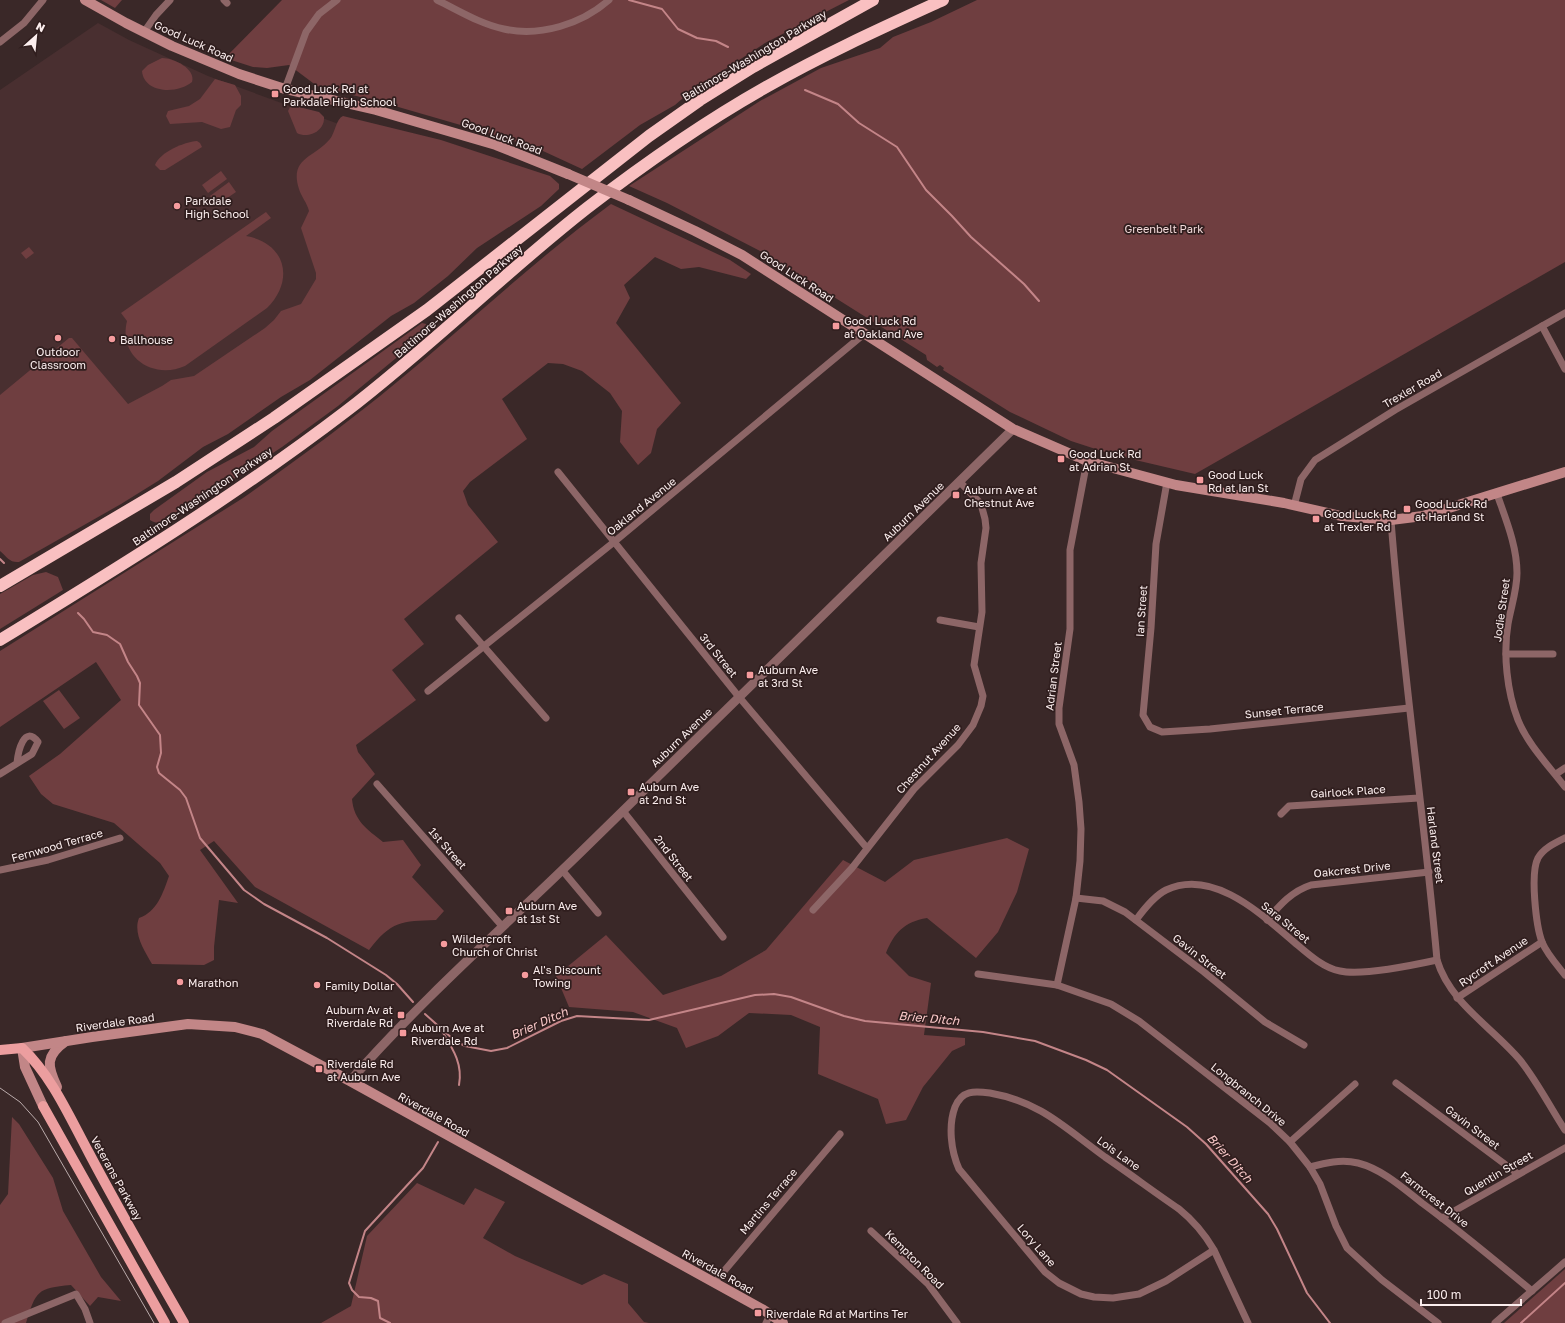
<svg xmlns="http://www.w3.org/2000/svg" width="1565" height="1323" font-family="'Golos Text',sans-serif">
<rect width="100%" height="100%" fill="#3a2828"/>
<!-- built -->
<path fill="#492f30" d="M98 23 129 40 208 76 366 134 344 279 34 493 0 447V90Z"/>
<!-- green -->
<g fill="#6f3e40">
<path d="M101 0H122L115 8Z"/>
<path d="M282 0H849L765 43 690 92 675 105 640 125 582 169 543 151 502 137 388 104 317 86 289 65 267 68 253 67 225 58Z"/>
<path d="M977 0H1565V262L1195 474 1114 455 1071 441 1010 412 943 370 944 368 940 365 937 367 927 360 926 355 764 253 667 203 629 186 760 101 821 68 880 48 893 37 931 22Z"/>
<path d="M162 58C174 58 196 69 192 82 178 94 144 94 142 71L148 65Z"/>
<path d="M215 79 235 85 241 96V105L236 110 230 127 221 129 202 122 170 124 166 116 168 111 189 106 200 99Z"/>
<path d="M295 106 319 112 324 117C325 131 308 139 297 133L288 111 290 107Z"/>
<path d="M343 116 441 140 550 176 559 184V189L541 206 477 248 448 276 414 303 391 316 310 380 281 397 228 434 203 447 158 481 121 504 19 562C10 563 7 557 0 551V395L69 338H72L128 404 162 386 171 380 194 376 265 328 274 320 281 311 301 304 316 279V273L301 228 309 211C307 203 301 196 299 189 289 158 314 158 330 139 335 133 336 119 343 116Z"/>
<path d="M197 141 200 143 202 147 165 170H160L155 165C160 152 184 142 197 141Z"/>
<path d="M221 171 227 179 208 193 202 185Z"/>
<path d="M229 182 236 192 217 205 210 196Z"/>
<path d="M611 204 730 260 751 274 746 279 699 267 681 269 655 257 624 285 630 298 616 323 681 403 657 429 651 453 638 465 620 442 622 411 610 393 582 371 563 364 548 363 502 399 527 439 470 482 463 491 468 505 498 542 404 619 424 644 392 670 416 700 356 745 358 752 375 774 352 799C354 821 367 829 383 842L403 840 421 865 412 877 444 911 436 920C402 921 391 921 369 950L255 887 214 841 200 850 238 903 219 900 214 947V960L204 965 152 964C144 950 133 933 139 918 157 912 163 893 169 876L160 863 114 823 53 804 41 794 29 776 60 754 121 700 96 662 0 727V651L243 498C295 461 348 423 397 382 469 323 536 259 611 204Z"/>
<path d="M266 212 271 218 246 236C286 243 295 280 267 308L185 366C153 380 118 357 127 321L121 313Z"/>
<path d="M29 247 34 253 26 259 21 253Z"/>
<path d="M422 323 426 324 429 328 424 335 338 406 282 447 188 509C185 510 181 510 178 511 168 516 162 528 150 520V514L154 510 207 472 254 447 272 431Z"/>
<path d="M46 572 58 577 63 590 0 629V594L33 575Z"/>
<path d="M59 690 80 718 64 729 43 701Z"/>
<path d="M1007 838 1029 849 1017 892 998 932 976 958 927 918C904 922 894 933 886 953L909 976 931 983 924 1035 965 1038V1045L952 1051 923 1087 906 1120 886 1124 878 1099 818 1074 820 1027 791 1015 749 1013 718 1036 686 1048 677 1028 633 1012 569 1007 556 976 606 935 663 995 721 976 766 950 843 860 885 882 914 860Z"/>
<path d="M12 1117 19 1124 53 1178 63 1211 101 1277 121 1301 98 1297 90 1306 71 1285C37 1288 36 1291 26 1323H0V1205L8 1194Z"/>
<path d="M417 1183 464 1205 475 1188 505 1202 483 1238 515 1256 582 1285 604 1274 628 1284V1303L644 1322 649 1323H321L351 1306 367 1236Z"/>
<path d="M1565 1269V1323H1504Z"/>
</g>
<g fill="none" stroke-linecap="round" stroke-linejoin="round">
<!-- stream -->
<g stroke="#c48588" stroke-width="2">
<path d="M629 0 662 9 678 29 697 38 716 41 728 47"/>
<path d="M805 90 838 104 859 123 897 147 926 190 952 216 971 237 1024 284 1039 301"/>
<path d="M0 559 4 563"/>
<path d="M78 613 84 619 93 632 107 635 120 644 128 662 137 676 140 683 139 705 160 735 161 753 157 767 159 773 180 790 186 798 200 838 244 890 264 904 327 938 386 975 397 984 413 1002"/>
<path d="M425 1014 454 1040 465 1046 491 1051 507 1048 561 1021 577 1016 649 1020 755 995 774 994 791 997 844 1016 865 1021 983 1032 1035 1041 1086 1060 1107 1070 1187 1127 1206 1144 1268 1214 1277 1229 1307 1293 1330 1323"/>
<path d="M442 1031C453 1049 463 1064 459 1085"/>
<path d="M390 1323 380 1318 378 1301 371 1298 359 1297 352 1290 349 1283 365 1231 423 1168 438 1142"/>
<path d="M1521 1323 1565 1283"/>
</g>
<!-- minor -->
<g stroke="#8d6667" stroke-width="7">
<path d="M224 0 227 3"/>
<path d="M437 0C458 10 480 24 504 29 540 37 582 24 609 0"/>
<path d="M144 32 156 15 170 0"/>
<path d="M0 42 24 23 43 0"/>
<path d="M285 89 306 32 319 14 337 0"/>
<path d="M1542 326 1565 369"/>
<path d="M558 472 739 697 867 848"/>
<path d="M1167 482 1156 544 1151 628 1143 715 1150 727 1162 732 1210 729 1409 708"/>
<path d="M1497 494C1506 520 1517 546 1517 573 1517 590 1511 607 1508 624 1503 654 1507 692 1518 720 1528 745 1549 766 1565 787"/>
<path d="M1294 506 1301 479 1315 460 1395 410 1565 313"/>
<path d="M1391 520C1402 667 1424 813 1437 960 1450 1003 1492 1027 1520 1060 1537 1081 1550 1107 1565 1130"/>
<path d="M459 618 546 718"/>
<path d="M940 620 979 627"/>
<path d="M1506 654H1553"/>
<path d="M428 691 614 542 864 334"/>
<path d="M0 774 32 754 38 742C24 724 18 752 17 763"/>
<path d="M1556 774 1565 768"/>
<path d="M377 784 502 926"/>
<path d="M623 811 723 937"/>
<path d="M1281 814 1289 806 1419 798"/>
<path d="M1565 838C1555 843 1544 848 1538 858 1530 873 1536 926 1542 942 1547 954 1557 965 1565 975"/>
<path d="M0 870 48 860 120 838"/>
<path d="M562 870 598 913"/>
<path d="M1076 898 1103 901 1125 912 1204 972 1265 1022 1304 1045"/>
<path d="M813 910 852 868 914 789 958 745 973 725 981 706 983 696 974 665 982 612 981 563 986 528 985 519 981 504 960 482"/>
<path d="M1136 920C1144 909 1154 896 1166 890 1213 868 1261 914 1294 942 1307 953 1323 968 1340 971 1362 976 1414 965 1437 960"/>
<path d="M1267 920C1280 905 1292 891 1311 885L1429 872"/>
<path d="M978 974 1057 985 1111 1004 1139 1021 1270 1123 1290 1142 1310 1167 1320 1184 1336 1226 1347 1248 1382 1280 1438 1323"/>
<path d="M1057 985 1076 898 1080 861 1081 829 1079 802 1074 765 1059 724V708L1070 629V550L1087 461"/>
<path d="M1457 998 1542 942"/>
<path d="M1396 1083 1518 1174"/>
<path d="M1290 1142 1355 1084"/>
<path d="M1310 1167C1325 1163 1341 1159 1358 1163 1382 1169 1403 1188 1422 1203 1460 1231 1496 1261 1532 1291"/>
<path d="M1442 1218 1565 1148"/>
<path d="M871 1231 928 1284 957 1323"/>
<path d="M1214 1250 1166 1281 1139 1294 1113 1298 1094 1297 1081 1294 1059 1283 1045 1272 959 1169C951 1151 948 1126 955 1107 962 1090 974 1091 990 1093 1041 1102 1065 1128 1105 1157 1130 1174 1154 1192 1179 1209 1194 1221 1204 1233 1214 1250L1248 1323"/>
<path d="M714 1283 840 1134"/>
<path d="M5 1323 76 1294 85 1309 90 1323"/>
<path d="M766 1323 770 1315"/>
<path d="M1495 1323 1565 1262"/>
</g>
<!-- tertiary -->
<path stroke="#8d6667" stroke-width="9" d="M350 1081C422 999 504 927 582 851 726 710 870 570 1013 429"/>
<!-- secondary -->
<g stroke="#c28687" stroke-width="10">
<path d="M85 0 126 23 172 46 239 74 285 89 376 110 496 145 568 174"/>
<path d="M629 200 695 231 742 255 1013 429 1087 461 1176 485 1284 503 1341 516 1391 520 1423 516 1565 472"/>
<path d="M57 1087C47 1066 45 1056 66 1041"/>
<path d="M43 1106 25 1067 22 1048 92 1037 188 1024 235 1027 262 1034 350 1081 762 1309 783 1323"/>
</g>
<!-- primary -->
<g stroke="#ec9e9f" stroke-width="10">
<path d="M0 1050 22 1048C52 1076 70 1118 89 1153 119 1210 152 1267 184 1323"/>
<path d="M43 1106 165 1323"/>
</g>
<!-- motorway -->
<g stroke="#f9c0c1" stroke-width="12">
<path d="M0 586 176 482 274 418 427 310 649 136 700 100 753 67 873 0"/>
<path d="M0 640C118 568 235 496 345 412 429 348 504 273 587 208 644 164 704 122 768 86 824 54 884 27 943 0"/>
</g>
<!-- tram -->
<path stroke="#baabab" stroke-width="1" d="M0 1088 20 1102 38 1122 154 1323"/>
<!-- secondary-bridge -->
<path stroke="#c28687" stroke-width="10" d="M568 174 629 200"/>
</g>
<!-- markers -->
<g fill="#f59b9d" stroke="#301e1e" stroke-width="1.5">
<rect x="271" y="90" width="8" height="8" rx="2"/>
<circle cx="177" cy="206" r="4"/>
<rect x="832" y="322" width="8" height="8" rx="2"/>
<circle cx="58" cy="338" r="4"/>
<circle cx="112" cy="339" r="4"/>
<rect x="1057" y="455" width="8" height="8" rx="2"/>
<rect x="1196" y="476" width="8" height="8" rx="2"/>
<rect x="952" y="491" width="8" height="8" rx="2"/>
<rect x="1403" y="505" width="8" height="8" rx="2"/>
<rect x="1312" y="515" width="8" height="8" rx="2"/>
<rect x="746" y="671" width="8" height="8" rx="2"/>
<rect x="627" y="788" width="8" height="8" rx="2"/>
<rect x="505" y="907" width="8" height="8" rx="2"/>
<circle cx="444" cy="944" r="4"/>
<circle cx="525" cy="975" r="4"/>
<circle cx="180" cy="982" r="4"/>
<circle cx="317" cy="985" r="4"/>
<rect x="397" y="1011" width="8" height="8" rx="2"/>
<rect x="399" y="1029" width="8" height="8" rx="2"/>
<rect x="315" y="1065" width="8" height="8" rx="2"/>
<rect x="754" y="1309" width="8" height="8" rx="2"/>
</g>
<g text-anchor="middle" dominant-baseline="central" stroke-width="3.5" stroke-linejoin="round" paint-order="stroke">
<!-- street labels -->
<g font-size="11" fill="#fbeeee" stroke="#301e1e">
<text transform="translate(194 41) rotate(24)">Good Luck Road</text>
<text transform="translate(754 55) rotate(-31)">Baltimore-Washington Parkway</text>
<text transform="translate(502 136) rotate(20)">Good Luck Road</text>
<text transform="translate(797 276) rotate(33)">Good Luck Road</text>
<text transform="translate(458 301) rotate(-41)">Baltimore-Washington Parkway</text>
<text transform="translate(1412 388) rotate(-30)">Trexler Road</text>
<text transform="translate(202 496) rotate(-34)">Baltimore-Washington Parkway</text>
<text transform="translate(641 506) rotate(-39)">Oakland Avenue</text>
<text transform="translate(913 511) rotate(-44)">Auburn Avenue</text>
<text transform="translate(1501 610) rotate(-82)">Jodie Street</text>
<text transform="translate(1141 611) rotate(-86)">Ian Street</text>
<text transform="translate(719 655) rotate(51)">3rd Street</text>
<text transform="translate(1053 676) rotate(-83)">Adrian Street</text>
<text transform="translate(1284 710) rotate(-6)">Sunset Terrace</text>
<text transform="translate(681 737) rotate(-44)">Auburn Avenue</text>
<text transform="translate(928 758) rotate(-48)">Chestnut Avenue</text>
<text transform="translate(1348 791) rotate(-4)">Gairlock Place</text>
<text transform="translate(57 845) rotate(-16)">Fernwood Terrace</text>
<text transform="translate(1436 845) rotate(83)">Harland Street</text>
<text transform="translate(448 848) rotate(49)">1st Street</text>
<text transform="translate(674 858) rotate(52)">2nd Street</text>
<text transform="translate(1352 869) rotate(-6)">Oakcrest Drive</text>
<text transform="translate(1286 922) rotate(39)">Sara Street</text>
<text transform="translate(1200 956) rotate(38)">Gavin Street</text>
<text transform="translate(1493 961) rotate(-34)">Rycroft Avenue</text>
<text transform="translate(115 1022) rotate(-8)">Riverdale Road</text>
<text transform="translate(1249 1094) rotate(39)">Longbranch Drive</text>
<text transform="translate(434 1114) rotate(29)">Riverdale Road</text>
<text transform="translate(1473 1127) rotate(37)">Gavin Street</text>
<text transform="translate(1119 1153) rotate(36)">Lois Lane</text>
<text transform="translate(1498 1173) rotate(-30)">Quentin Street</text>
<text transform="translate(117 1178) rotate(61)">Veterans Parkway</text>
<text transform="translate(1435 1199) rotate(38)">Farmcrest Drive</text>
<text transform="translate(768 1201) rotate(-50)">Martins Terrace</text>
<text transform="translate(1037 1245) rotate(49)">Lory Lane</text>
<text transform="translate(915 1259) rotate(45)">Kempton Road</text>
<text transform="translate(718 1271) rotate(29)">Riverdale Road</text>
</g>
<!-- poi labels -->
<g font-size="11" fill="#fbeeee" stroke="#301e1e" text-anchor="start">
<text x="283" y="88">Good Luck Rd at<tspan x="283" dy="13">Parkdale High School</tspan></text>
<text x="185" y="200">Parkdale<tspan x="185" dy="13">High School</tspan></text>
<text x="844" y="320">Good Luck Rd<tspan x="844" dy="13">at Oakland Ave</tspan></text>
<text x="120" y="339">Ballhouse</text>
<text x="58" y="351" text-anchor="middle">Outdoor<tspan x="58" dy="13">Classroom</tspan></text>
<text x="1069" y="453">Good Luck Rd<tspan x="1069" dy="13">at Adrian St</tspan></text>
<text x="1208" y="474">Good Luck<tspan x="1208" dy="13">Rd at Ian St</tspan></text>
<text x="964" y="489">Auburn Ave at<tspan x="964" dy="13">Chestnut Ave</tspan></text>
<text x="1415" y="503">Good Luck Rd<tspan x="1415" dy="13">at Harland St</tspan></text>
<text x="1324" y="513">Good Luck Rd<tspan x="1324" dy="13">at Trexler Rd</tspan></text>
<text x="758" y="669">Auburn Ave<tspan x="758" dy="13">at 3rd St</tspan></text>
<text x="639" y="786">Auburn Ave<tspan x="639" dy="13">at 2nd St</tspan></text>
<text x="517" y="905">Auburn Ave<tspan x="517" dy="13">at 1st St</tspan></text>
<text x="452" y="938">Wildercroft<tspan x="452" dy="13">Church of Christ</tspan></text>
<text x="533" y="969">Al's Discount<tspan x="533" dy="13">Towing</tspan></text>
<text x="188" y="982">Marathon</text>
<text x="325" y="985">Family Dollar</text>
<text x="393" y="1009" text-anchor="end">Auburn Av at<tspan x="393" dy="13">Riverdale Rd</tspan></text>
<text x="411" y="1027">Auburn Ave at<tspan x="411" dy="13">Riverdale Rd</tspan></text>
<text x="327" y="1063">Riverdale Rd<tspan x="327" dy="13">at Auburn Ave</tspan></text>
<text x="766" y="1313">Riverdale Rd at Martins Ter</text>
</g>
<!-- park labels -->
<g font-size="11" fill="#f2d9d9" stroke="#301e1e">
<text x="1164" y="228">Greenbelt Park</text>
</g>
<!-- water labels -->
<g font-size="12" font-style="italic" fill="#fac9c9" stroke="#301e1e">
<text transform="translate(929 1018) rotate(5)">Brier Ditch</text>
<text transform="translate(539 1023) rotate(-24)">Brier Ditch</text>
<text transform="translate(1230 1158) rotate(48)">Brier Ditch</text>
</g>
</g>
<!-- north arrow -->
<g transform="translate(36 36) rotate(27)" stroke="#301e1e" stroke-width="3" paint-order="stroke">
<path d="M0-3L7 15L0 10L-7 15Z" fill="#fbeeee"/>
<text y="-6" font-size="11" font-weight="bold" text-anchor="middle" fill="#fbeeee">N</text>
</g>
<!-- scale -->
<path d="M1421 1299v6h100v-6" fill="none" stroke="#fbeeee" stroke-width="2"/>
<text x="1427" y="1299" font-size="12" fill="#fbeeee" stroke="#301e1e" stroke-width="3" paint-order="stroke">100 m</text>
</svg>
